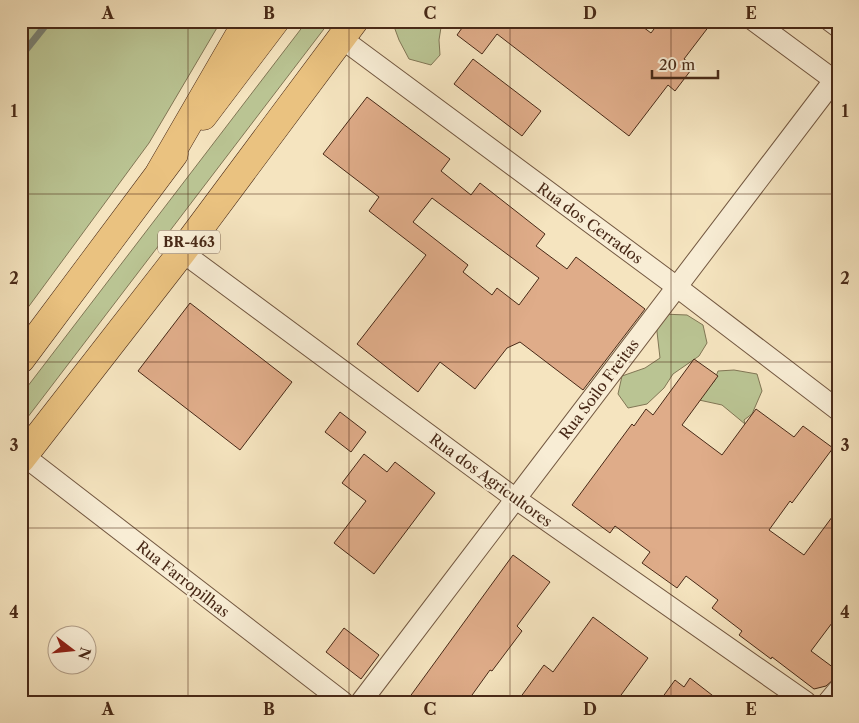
<svg xmlns="http://www.w3.org/2000/svg" width="859" height="723" font-family="'Libre Caslon Text',serif">
<rect width="100%" height="100%" fill="#f5e4bf"/>
<filter id="stains"><feTurbulence type="fractalNoise" baseFrequency=".004" numOctaves="4"/><feColorMatrix values="0 0 0 0 .2 0 0 0 0 .09 0 0 0 0 .02 0 0 0 .5 -.17"/></filter>
<radialGradient id="worn" r=".72"><stop offset=".6" stop-color="#630" stop-opacity="0"/><stop offset="1" stop-color="#630" stop-opacity=".3"/></radialGradient>
<!-- green -->
<g fill="#bac493" stroke="#817655">
<path d="M34 21H221L149 143 21 317V37Z"/>
<path d="M307 21H330L21 426V395Z"/>
<path d="M392 21H442L439 40 440 55 431 65 409 59 399 40Z"/>
<path d="M662 314 687 315 703 325 707 343 699 356 673 374 664 388 647 404 628 408 618 394 622 376 645 368 660 358 656 323Z"/>
<path d="M734 370 757 374 762 391 752 414 744 420 745 424 722 405 699 400 693 389 714 382 718 371Z"/>
</g>
<g fill="none" stroke-linecap="round" stroke-linejoin="round">
<!-- stream -->
<path stroke="#7a8275" stroke-width="7" d="M21 56 49 21"/>
</g>
<!-- building -->
<g fill="#dfac89" stroke="#482917" fill-rule="evenodd">
<path d="M467 21H635L651 33 660 21H713L684 59 694 66 675 91 668 85 629 136 497 34 482 54 457 35Z"/>
<path d="M473 59 541 111 522 136 454 84Z"/>
<path d="M367 97 450 159 441 171 471 195 480 183 545 234 536 246 567 269 576 257 645 309 583 390 520 342 507 348 475 389 440 362 418 392 357 344 426 255 369 211 379 197 323 154ZM432 198 539 278 519 305 497 288 492 295 463 272 468 265 413 222Z"/>
<path d="M190 303 292 382 240 450 138 371Z"/>
<path d="M694 359 718 376 682 425 722 455 756 409 794 437 803 426 833 448 792 503 790 501 769 530 804 555 838 509V615L811 651 838 671 833 680 826 686 814 689 772 657 771 659 739 635 742 631 712 608 718 600 686 576 677 588 642 563 650 552 615 526 610 533 572 505 632 424 634 426 646 409 653 415Z"/>
<path d="M340 412 366 432 351 452 325 432Z"/>
<path d="M364 454 387 472 395 462 435 493 374 574 334 543 366 501 342 483Z"/>
<path d="M513 555 550 582 517 626 522 631 492 671 490 670 467 702H406Z"/>
<path d="M593 617 648 658 616 702H517L544 665 553 672Z"/>
<path d="M344 628 379 655 361 679 326 652Z"/>
<path d="M690 678 721 702H659L675 680 684 687Z"/>
</g>
<g fill="none" stroke-linecap="round" stroke-linejoin="round">
<defs>
<g id="street">
<path d="M754 21 838 83"/>
<path d="M830 21 838 27"/>
<path d="M341 38 677 287 838 410"/>
<path d="M182 252 516 499 806 702"/>
<path d="M24 456 343 702"/>
<path d="M361 702 838 75"/>
<path d="M828 702 838 690"/>
</g>
<g id="primary">
<path d="M203 116 275 21"/>
<path d="M21 359 174 154"/>
<path d="M21 459 182 252 354 21"/>
</g>
<path id="highway" d="M160 172 240 34 246 21"/>
</defs>
<!-- street casing -->
<use href="#street" stroke="#735841" stroke-width="22"/>
<!-- primary casing -->
<use href="#primary" stroke="#482917" stroke-width="29"/>
<!-- highway casing -->
<use href="#highway" stroke="#482917" stroke-width="29"/>
<!-- street -->
<use href="#street" stroke="#f8edd5" stroke-width="20"/>
<!-- primary -->
<use href="#primary" stroke="#eac280" stroke-width="28"/>
<!-- highway -->
<use href="#highway" stroke="#eac280" stroke-width="28"/>
</g>
<!-- grid -->
<path fill="none" stroke="#482917" stroke-width="1" stroke-opacity="0.55" d="M188 21V702M349 21V702M510 21V702M671 21V702M21 194H838M21 362H838M21 528H838"/>
<g text-anchor="middle" dominant-baseline="central" stroke-width="4" stroke-linejoin="round" paint-order="stroke">
<!-- shield labels -->
<rect fill="#f8edd5" stroke="#7d6450" stroke-width="1" x="158" y="230.5" width="62" height="23" rx="4"/>
<g font-size="14" font-weight="bold" fill="#482917">
<text x="189" y="242">BR-463</text>
</g>
<!-- street labels -->
<g font-size="15" fill="#482917" stroke="#f8edd5">
<text transform="translate(590 223) rotate(36)">Rua dos Cerrados</text>
<text transform="translate(599 389) rotate(-53)">Rua Soilo Freitas</text>
<text transform="translate(491 480) rotate(36)">Rua dos Agricultores</text>
<text transform="translate(183 579) rotate(38)">Rua Farropilhas</text>
</g>
</g>
<!-- margin -->
<rect width="859" height="723" fill="none" stroke="#f5e4bf" stroke-width="55"/>
<!-- north arrow -->
<g transform="translate(72 650) rotate(106)"><circle r="24" fill="#f8edd5" stroke="#b29f89"/>
<path d="M0-4L9 19L0 12L-9 19Z" fill="#8f2418"/>
<text y="-8" font-size="14" font-weight="bold" text-anchor="middle" fill="#482917">N</text>
</g>
<!-- scale -->
<path d="M652 70v8h66v-8" fill="none" stroke="#482917" stroke-width="2.5"/>
<text x="659" y="70" font-size="15" fill="#482917" stroke="#f8edd5" stroke-width="4" paint-order="stroke">20 m</text>
<rect x="28" y="28" width="804" height="668" fill="none" stroke="#482917" stroke-width="2"/>
<g font-size="16" text-anchor="middle" font-weight="bold" fill="#482917">
<text x="108" y="19">A</text>
<text x="269" y="19">B</text>
<text x="430" y="19">C</text>
<text x="590" y="19">D</text>
<text x="751" y="19">E</text>
<text x="14" y="117">1</text>
<text x="845" y="117">1</text>
<text x="14" y="284">2</text>
<text x="845" y="284">2</text>
<text x="14" y="451">3</text>
<text x="845" y="451">3</text>
<text x="14" y="618">4</text>
<text x="845" y="618">4</text>
<text x="108" y="715">A</text>
<text x="269" y="715">B</text>
<text x="430" y="715">C</text>
<text x="590" y="715">D</text>
<text x="751" y="715">E</text>
</g>
<rect width="100%" height="100%" filter="url(#stains)"/>
<rect width="100%" height="100%" fill="url(#worn)"/>
</svg>
